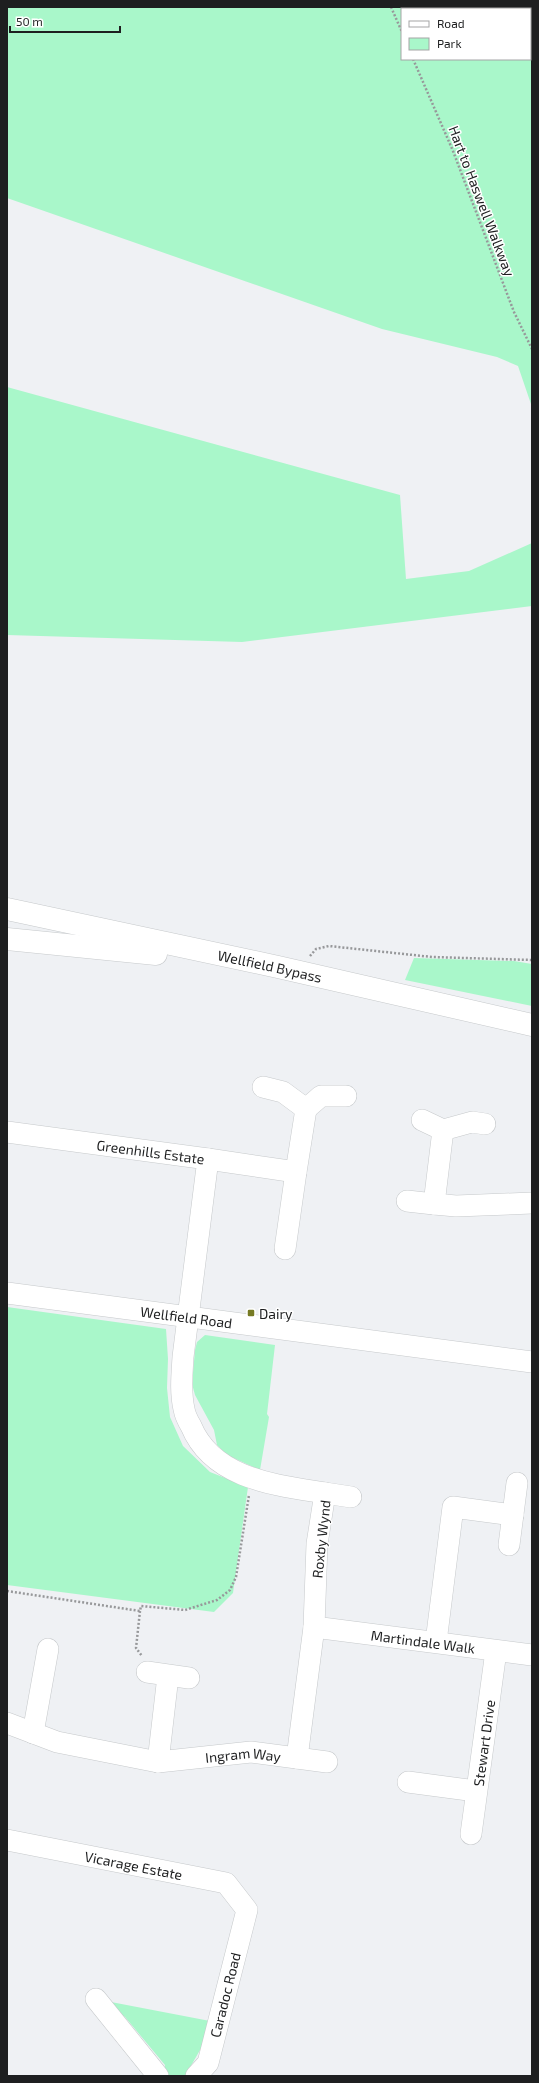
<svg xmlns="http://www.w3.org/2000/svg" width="539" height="2083" font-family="'Exo 2',sans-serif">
<rect width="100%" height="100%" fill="#eff1f4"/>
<!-- green -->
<g fill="#a9f7ca" fill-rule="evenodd">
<path d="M7 7H532V407L518 366 497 357 382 329 7 198ZM402 9H530V59H402Z"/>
<path d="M7 387 400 495 406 579 469 571 532 543V606L242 642 7 635Z"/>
<path d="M414 958 514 961 532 964V1006L405 980Z"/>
<path d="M7 1307 166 1329 168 1359 167 1388 170 1417 183 1446 210 1472 248 1487 233 1593 214 1612 7 1585Z"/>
<path d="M205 1335 275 1345 267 1414 269 1417 260 1470 227 1455 217 1445 214 1430 195 1395 192 1384 195 1350 197 1342Z"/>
<path d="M111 2002 210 2021 207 2038 185 2076H166L164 2074 165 2065 125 2017 117 2013Z"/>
</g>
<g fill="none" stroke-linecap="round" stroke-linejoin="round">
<defs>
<g id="minor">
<path d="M263 1087 283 1092 306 1109"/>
<path d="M306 1109 321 1096H346"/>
<path d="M422 1120 443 1130 472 1122 485 1124"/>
<path d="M443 1130 434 1204 456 1206 532 1203"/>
<path id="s1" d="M7 1132 208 1159 183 1357C182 1374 180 1392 184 1409 185 1415 188 1421 191 1426 213 1479 275 1485 325 1493L317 1544 314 1627 297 1758"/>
<path d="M208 1159 296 1172 306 1109"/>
<path d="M407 1201 434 1204"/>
<path d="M285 1249 296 1172"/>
<path id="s2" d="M7 1293 532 1362"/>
<path d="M325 1493 351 1497"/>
<path d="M509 1545 517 1483"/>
<path id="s3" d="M314 1627 532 1655"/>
<path d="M436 1642 453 1507 513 1515"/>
<path d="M147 1672 189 1678"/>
<path id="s4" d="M7 1723 57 1742 158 1762 251 1752 327 1762"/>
<path d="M33 1733 48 1649"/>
<path d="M158 1762 168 1676"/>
<path d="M408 1782 476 1791"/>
<path id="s5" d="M471 1834 496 1651"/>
<path id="s6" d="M7 1840 226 1883 247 1910 208 2063 196 2076"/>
<path d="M96 1999 158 2076"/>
</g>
<g id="major">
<path id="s7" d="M7 909 278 967 532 1025"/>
<path d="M7 939 156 954"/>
</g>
</defs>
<!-- minor casing -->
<use href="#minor" stroke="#c6c9cb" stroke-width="22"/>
<!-- major casing -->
<use href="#major" stroke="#c6c9cb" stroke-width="23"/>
<!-- path -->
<g stroke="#97989a" stroke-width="2.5" stroke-dasharray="2 2" stroke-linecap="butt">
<path d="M391 7 402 32"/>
<path d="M413 59 453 151 514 312 532 349"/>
<path d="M310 956 316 949 329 946 432 957 532 960"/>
<path d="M7 1591 140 1611 141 1606 185 1610 217 1600 230 1590 236 1577 249 1495"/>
<path d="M140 1611 136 1648 142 1656"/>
</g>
<!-- minor -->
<use href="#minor" stroke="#fff" stroke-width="21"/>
<!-- major -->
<use href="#major" stroke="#fff" stroke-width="22"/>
</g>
<!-- markers -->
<rect fill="#767a24" stroke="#fff" stroke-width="1.5" x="247" y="1309" width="8" height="8" rx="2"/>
<g text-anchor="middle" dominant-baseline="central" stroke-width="3" stroke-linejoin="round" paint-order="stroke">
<!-- street labels -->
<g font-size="14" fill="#1e1f20" stroke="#fff">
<text transform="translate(482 201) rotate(69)">Hart to Haswell Walkway</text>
<text stroke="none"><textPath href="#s7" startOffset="269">Wellfield Bypass</textPath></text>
<text stroke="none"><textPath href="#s1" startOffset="145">Greenhills Estate</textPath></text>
<text stroke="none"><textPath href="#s2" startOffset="181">Wellfield Road</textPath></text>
<text transform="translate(321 1539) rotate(-84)">Roxby Wynd</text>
<text stroke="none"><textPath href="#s3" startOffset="110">Martindale Walk</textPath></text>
<text stroke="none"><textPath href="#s5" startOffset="92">Stewart Drive</textPath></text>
<text stroke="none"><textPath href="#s4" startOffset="242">Ingram Way</textPath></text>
<text stroke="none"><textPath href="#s6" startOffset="129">Vicarage Estate</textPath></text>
<text transform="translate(225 1995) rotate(-76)">Caradoc Road</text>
</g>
<!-- poi labels -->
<g font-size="14" fill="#1e1f20" stroke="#fff" text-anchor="start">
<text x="259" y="1313">Dairy</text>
</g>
</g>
<!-- border -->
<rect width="539" height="2083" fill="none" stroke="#1e1f20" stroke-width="16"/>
<!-- legend -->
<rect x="401" y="8" width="130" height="52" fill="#ffffff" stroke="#a5a5a6"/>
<rect x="409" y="21" width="20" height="6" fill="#ffffff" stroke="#a5a5a6"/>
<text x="437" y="28" font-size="12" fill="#1e1f20">Road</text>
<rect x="409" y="38" width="20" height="12" fill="#a9f7ca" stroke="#a5a5a6"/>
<text x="437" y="48" font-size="12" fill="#1e1f20">Park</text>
<!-- scale -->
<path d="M10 26v6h110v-6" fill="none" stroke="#1e1f20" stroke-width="2"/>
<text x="16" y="26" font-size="12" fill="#1e1f20" stroke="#ffffff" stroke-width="3" paint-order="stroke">50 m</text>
</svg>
